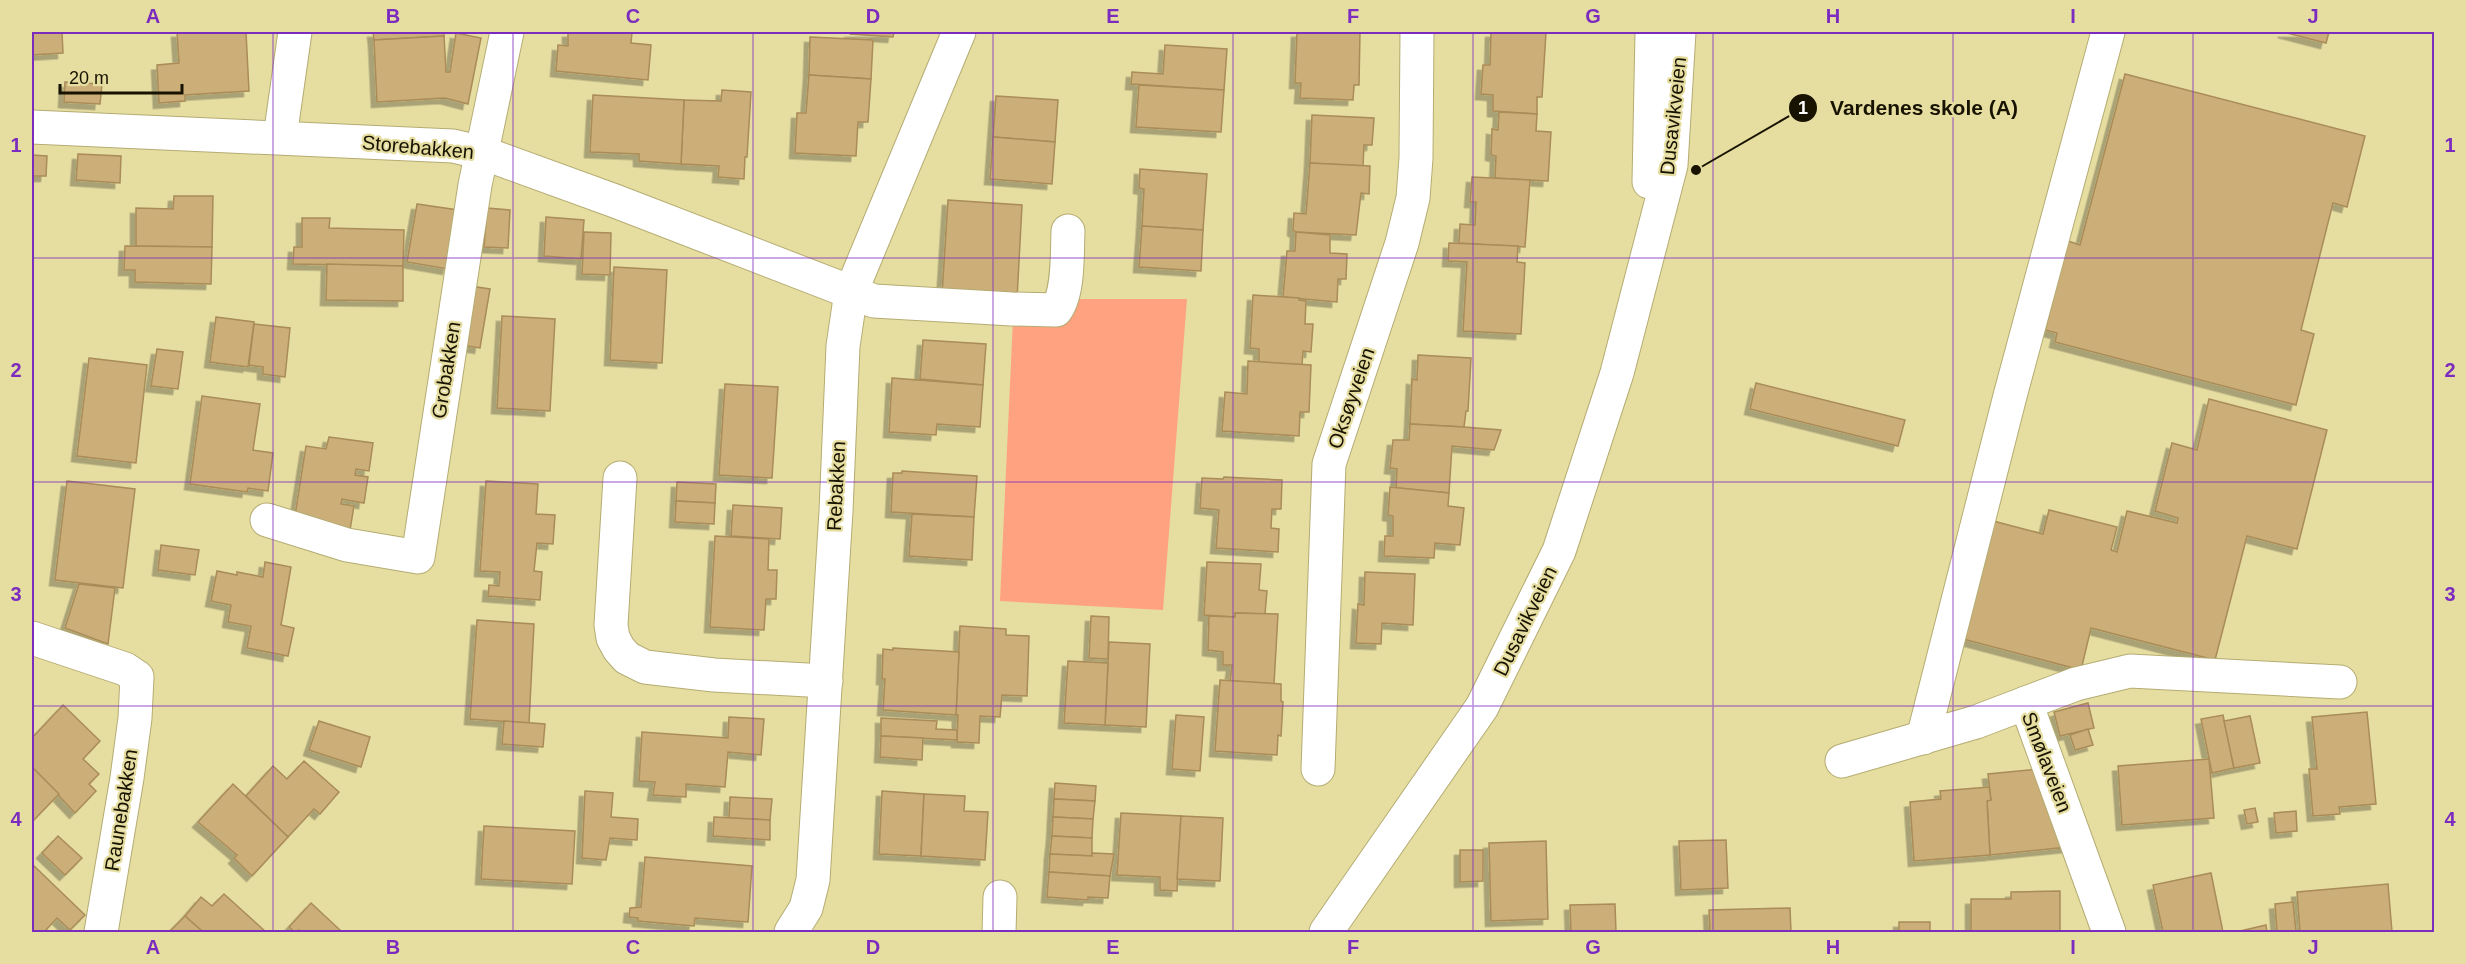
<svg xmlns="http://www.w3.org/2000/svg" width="2466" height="964" font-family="Arial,sans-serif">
<defs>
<filter id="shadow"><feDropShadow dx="-5.5" dy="5.5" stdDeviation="0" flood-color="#0004"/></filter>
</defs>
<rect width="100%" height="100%" fill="#e6dda1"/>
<!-- green -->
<path fill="#ffa280" d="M1079 299H1187L1163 610 1000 601 1013 319 1068 320Z"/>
<!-- building -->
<g fill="#ccae79" stroke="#a98c58" stroke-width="1.5" filter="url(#shadow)">
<path d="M32 32H62L63 53 32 55Z"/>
<path d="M177 32H246L249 91 185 95V101L159 103 157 65 179 63Z"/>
<path d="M373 32H444V36L374 40Z"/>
<path d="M568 32H632L631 43 651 45 648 80 556 71 558 45 568 46Z"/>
<path d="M850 32H894L893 37 850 34Z"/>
<path d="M1297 32H1360L1359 85H1354L1353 100 1300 98 1301 83H1295Z"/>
<path d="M1491 32H1546L1542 97H1537V114L1493 111V95L1481 94 1483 65H1490Z"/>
<path d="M2283 32H2329L2326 43Z"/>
<path d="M456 33 481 38 468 104 445 98 377 102 374 40 444 36 446 72H450Z"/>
<path d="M810 37 873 40 871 79 809 75Z"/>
<path d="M1165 45 1227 49 1224 90 1131 84 1132 72 1163 74Z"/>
<path d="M2125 74 2365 136 2347 207 2333 203 2301 330 2314 334 2296 405 2055 342 2057 333 2045 330 2068 241 2080 245Z"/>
<path d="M809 75 871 79 868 122H858L856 156 795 153 797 113H806Z"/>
<path d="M65 82 102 84 100 104 64 102Z"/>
<path d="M1139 85 1224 90 1221 132 1136 127Z"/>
<path d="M722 90 751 92 747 157H745L744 179 718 177 719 166 681 164 684 100 721 101Z"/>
<path d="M593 95 684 100 681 164 639 161V154L590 152Z"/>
<path d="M996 96 1058 100 1055 142 993 137Z"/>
<path d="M1499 112 1537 114 1536 131 1551 132 1548 181 1495 178 1496 156 1491 155 1492 129 1498 130Z"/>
<path d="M1312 115 1374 118 1372 145H1364L1363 166 1310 163Z"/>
<path d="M993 137 1055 142 1052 184 990 179Z"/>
<path d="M78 154 121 156 120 183 76 180Z"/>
<path d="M32 155 47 156 46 176H32Z"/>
<path d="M1310 163 1370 166 1369 194 1361 193 1356 235 1296 232 1293 230 1294 213 1306 214Z"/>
<path d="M1140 169 1207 174 1203 230 1142 226 1144 189 1139 188Z"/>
<path d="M1472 177 1530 180 1525 247 1459 243 1460 224 1475 225 1476 202H1470Z"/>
<path d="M174 196H213L212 247 136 246V208L173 209Z"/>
<path d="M948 200 1022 205 1017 299 942 295Z"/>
<path d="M417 204 458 210 448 269 407 262Z"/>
<path d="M487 208 510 210 508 248 484 247Z"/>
<path d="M546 217 584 220 581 259 544 256Z"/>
<path d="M302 218H330L329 228 404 230 403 266 293 264 294 247H302Z"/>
<path d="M1142 226 1203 230 1201 271 1139 267Z"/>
<path d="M584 232 611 233 610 275 582 274Z"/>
<path d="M1296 232 1330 235V253L1347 254 1346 279H1338L1337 302 1283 297 1287 251H1295Z"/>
<path d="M1449 243 1518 246 1517 262 1525 263 1521 334 1463 331 1467 262 1448 261Z"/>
<path d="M125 246 212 247 211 284 135 282V270H124Z"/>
<path d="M327 264 403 266V301L326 300Z"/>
<path d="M614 267 667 270 662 363 610 360Z"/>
<path d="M470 286 490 289 480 348 461 345Z"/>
<path d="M1253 295 1299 298V300L1306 301 1305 324H1313L1311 352 1303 351 1302 365 1259 362V349L1250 348Z"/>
<path d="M502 316 555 319 550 411 497 408Z"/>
<path d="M216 317 254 322 248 367 210 362Z"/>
<path d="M254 324 290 328 285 377 263 374V367L249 365Z"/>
<path d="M923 340 986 344 983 385 920 379Z"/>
<path d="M157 349 183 352 178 389 151 386Z"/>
<path d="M1418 355 1471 358 1468 411H1466L1464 427 1410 424 1412 379 1417 380Z"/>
<path d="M89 358 147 365 136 463 77 456Z"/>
<path d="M1248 361 1311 365 1309 412H1300L1299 436 1222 431 1225 392 1247 394Z"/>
<path d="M892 378 983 385 980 427 937 424 936 435 889 432Z"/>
<path d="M1756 383 1905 420 1898 446 1750 409Z"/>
<path d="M725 384 778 387 772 478 719 475Z"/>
<path d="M202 396 260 404 253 450 273 453 268 491 248 488 247 492 190 484Z"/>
<path d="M2209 399 2327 430 2297 549 2247 536 2215 660 2091 628 2081 670 1963 639 1993 521 2043 534 2049 510 2117 527 2111 550 2117 552 2127 511 2177 523 2178 518 2155 511 2172 443 2197 450Z"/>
<path d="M1410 424 1464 427 1501 430 1494 450 1452 446 1449 493 1396 488 1397 469 1390 468 1393 440H1409Z"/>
<path d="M329 437 373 443 369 471 356 469 355 475 368 477 364 503 342 499 341 504 354 506 350 530 294 522 306 446 326 449Z"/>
<path d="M902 471 977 476 974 517 891 512 893 473H902Z"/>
<path d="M1224 477 1282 480 1281 509H1272L1271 528 1279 529 1278 552 1216 548 1219 510 1200 508 1202 478 1223 479Z"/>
<path d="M67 481 135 489 123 588 55 580Z"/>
<path d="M486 481 538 484 536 514 555 515 553 544 537 543 534 571 542 572 540 600 488 596 489 585 499 586 500 572 480 571Z"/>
<path d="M677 482 716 484 715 503 676 501Z"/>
<path d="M1390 487 1449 493 1448 506 1464 508 1460 545 1435 543 1434 558 1384 556 1385 536H1393V516L1388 515Z"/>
<path d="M676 501 715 503 714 524 675 522Z"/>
<path d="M733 505 782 508 780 539 731 536Z"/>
<path d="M912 514 974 517 972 560 909 556Z"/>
<path d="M715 536 769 539 768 570H777L776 599H766L764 630 710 627Z"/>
<path d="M161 545 199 550 195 575 158 570Z"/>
<path d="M265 562 291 567 281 625 294 628 288 656 247 648 251 626 228 622 231 605 211 601 217 571 237 575V572L263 577Z"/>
<path d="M1207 562 1261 564 1259 590 1267 591 1265 614 1235 613V617L1204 615Z"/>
<path d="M1365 572 1415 574 1413 625 1382 623 1381 644 1356 643 1358 604 1364 605Z"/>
<path d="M79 584 115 588 108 644 65 628Z"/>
<path d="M1235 613 1278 614 1274 684 1230 681 1232 665H1223V652L1208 650 1209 616 1235 617Z"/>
<path d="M1091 616 1109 617 1108 659 1089 658Z"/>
<path d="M477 620 534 624 529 723 470 719Z"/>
<path d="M960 626 1006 629V635L1029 636 1027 696 1002 695 1000 717 980 716 979 743 957 742 958 715H956Z"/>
<path d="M1109 642 1150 644 1146 727 1105 725Z"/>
<path d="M893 648 959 652 956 715 883 710 885 679H882L883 649 893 650Z"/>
<path d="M1068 661 1108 663 1105 725 1064 723Z"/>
<path d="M1220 680 1281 684V701L1283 702 1281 736 1278 735 1277 755 1215 751Z"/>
<path d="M2088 703 2094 728 2060 736 2054 712Z"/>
<path d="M63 705 100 741 83 759 99 774 89 784 96 791 75 813 32 767V738Z"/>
<path d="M2367 712 2376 804 2339 807 2340 814 2313 816 2309 769H2317L2312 717Z"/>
<path d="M1176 715 1204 717 1200 771 1172 769Z"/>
<path d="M2223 715 2234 768 2212 773 2201 719Z"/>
<path d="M2250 716 2260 763 2234 768 2224 721Z"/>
<path d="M729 717 764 719 761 755 728 752 725 787 686 784V797L653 795 655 782 639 781 642 732 728 738Z"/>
<path d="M881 718 937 721 936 729 957 730V740L881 736Z"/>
<path d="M319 721 370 737 361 767 309 750Z"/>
<path d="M504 721 545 724 543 747 502 744Z"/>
<path d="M2088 729 2093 745 2075 750 2070 735Z"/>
<path d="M881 736 923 738 922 760 880 757Z"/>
<path d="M2209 759 2214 818 2122 825 2118 766Z"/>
<path d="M304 761 339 792 320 814 314 809 288 837 246 796 273 766 287 779Z"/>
<path d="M32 767 59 794 32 822Z"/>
<path d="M2039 769 2068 847 1990 855 1987 801 1991 800 1988 774Z"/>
<path d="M1055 783 1096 786 1095 801 1054 799Z"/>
<path d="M233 784 288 837 252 876 234 858 237 855 198 822Z"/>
<path d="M1989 787 1991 800 1987 801 1990 855 1914 861 1910 802 1941 799 1940 791Z"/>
<path d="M585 791 613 793 611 817 638 819 637 840 610 838 606 860 582 858Z"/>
<path d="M882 791 924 794 921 856 879 854Z"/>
<path d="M924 794 965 796 964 811 988 812 985 860 921 856Z"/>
<path d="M730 797 772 799 770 820 729 818Z"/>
<path d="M1054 799 1095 801 1093 819 1053 817Z"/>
<path d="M2255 808 2258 822 2247 824 2244 810Z"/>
<path d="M2296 811 2297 831 2276 833 2274 813Z"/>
<path d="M1121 813 1181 816 1177 891 1160 890V877L1117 875Z"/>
<path d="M1181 816 1223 818 1220 881 1177 879Z"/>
<path d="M714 817 770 820V840L713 836Z"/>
<path d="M1053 817 1093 819 1092 838 1052 836Z"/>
<path d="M484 826 575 831 572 884 481 879Z"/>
<path d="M58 836 82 858 65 875 42 853Z"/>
<path d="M1052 836 1092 838V856L1050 854Z"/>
<path d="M1726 840 1728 888 1681 890 1679 841Z"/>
<path d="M1546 841 1548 919 1491 921 1489 843Z"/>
<path d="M1460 850H1483V881L1460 882Z"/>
<path d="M1092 853 1114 854 1110 876 1049 872 1050 854 1092 856Z"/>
<path d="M645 857 752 866 748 922 695 918 694 926 638 921V918L629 917 630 908 641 907Z"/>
<path d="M32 864 85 915 70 930 57 918 44 932H32Z"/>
<path d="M1049 872 1110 876 1108 898 1088 897V900L1047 897Z"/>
<path d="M2211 873 2223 932H2163L2153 885Z"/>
<path d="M2388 884 2392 932H2300L2297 892Z"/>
<path d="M2060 891V932H1971V899H2011V892Z"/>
<path d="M224 894 266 932H203L185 916 201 897 212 906Z"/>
<path d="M2293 902 2296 932H2277L2275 904Z"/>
<path d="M311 903 340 930V932H301L299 930 295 932 289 927Z"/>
<path d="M1615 904 1616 932H1571L1570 905Z"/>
<path d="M1790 908 1791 932H1710L1709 910Z"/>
<path d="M185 916 203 932H169Z"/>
<path d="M1899 922H1930V932H1968H1899Z"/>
<path d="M2266 925 2267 932H2236Z"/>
</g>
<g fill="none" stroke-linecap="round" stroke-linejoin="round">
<defs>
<g id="minor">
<path d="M32 127 453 146 483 153 615 201 874 301 1012 309 1056 310C1069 293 1067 252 1068 231"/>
<path d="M280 137 295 32"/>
<path d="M620 478 611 625 613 638 619 649 627 658 645 667 714 675 826 681"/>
<path d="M267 520 347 545 418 557 475 185 507 32"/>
<path d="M32 638 125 669 137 677 135 718 127 778 101 932"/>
<path d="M2026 703 2076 684 2130 671 2340 682"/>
<path d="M1923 738 2010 396 2108 32"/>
<path d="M1842 761 1976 722 2026 703 2109 932"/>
<path d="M1318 769 1329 464 1402 243 1413 198 1416 158 1417 32"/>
<path d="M791 932 806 908 813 880 836 511 843 346 851 292 959 32"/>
<path d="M999 932 1000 897"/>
</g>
<g id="major">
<path d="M1649 182 1652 32"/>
<path d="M1326 932 1482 707 1559 551 1617 373 1671 165 1679 32"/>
</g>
</defs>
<!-- minor casing -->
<use href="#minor" stroke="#b5ac72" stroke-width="35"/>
<!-- major casing -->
<use href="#major" stroke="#b5ac72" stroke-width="35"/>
<!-- minor -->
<use href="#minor" stroke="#fff" stroke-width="33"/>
<!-- major -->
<use href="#major" stroke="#fff" stroke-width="33"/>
</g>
<!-- grid -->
<path fill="none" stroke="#7b2cbf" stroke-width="1.5" stroke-opacity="0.55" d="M273 32V932M513 32V932M753 32V932M993 32V932M1233 32V932M1473 32V932M1713 32V932M1953 32V932M2193 32V932M32 258H2434M32 482H2434M32 706H2434"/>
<g text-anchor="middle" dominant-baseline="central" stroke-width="4.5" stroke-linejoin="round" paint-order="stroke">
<!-- street labels -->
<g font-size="20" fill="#171300" stroke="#e6dda1">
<text transform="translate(1673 116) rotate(-84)">Dusavikveien</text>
<text transform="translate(418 147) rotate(5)">Storebakken</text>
<text transform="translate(446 370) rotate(-81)">Grobakken</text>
<text transform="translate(1351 398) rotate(-71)">Oksøyveien</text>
<text transform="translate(836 486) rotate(-87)">Rebakken</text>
<text transform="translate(1525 621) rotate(-64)">Dusavikveien</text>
<text transform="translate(2047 762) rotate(69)">Smølaveien</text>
<text transform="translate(121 810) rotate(-81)">Raunebakken</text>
</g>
</g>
<!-- callouts -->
<path fill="none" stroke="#171300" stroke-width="2" d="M1696 170L1803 108"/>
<g fill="#171300" stroke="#e6dda1" stroke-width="2">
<circle cx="1696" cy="170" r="6"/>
<circle cx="1803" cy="108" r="15"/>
</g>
<g font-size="18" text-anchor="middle" font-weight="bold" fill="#fff">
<text x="1803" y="114">1</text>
</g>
<g font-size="21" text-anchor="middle" font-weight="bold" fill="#171300" stroke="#e6dda1" stroke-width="4.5" stroke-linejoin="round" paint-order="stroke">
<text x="1924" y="115">Vardenes skole (A)</text>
</g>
<!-- border -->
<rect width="2466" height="964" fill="none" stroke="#e6dda1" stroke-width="66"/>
<!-- scale -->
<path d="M60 84v9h122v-9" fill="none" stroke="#171300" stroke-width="3"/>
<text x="69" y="84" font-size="18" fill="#171300" stroke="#e6dda1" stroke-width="4.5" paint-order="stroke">20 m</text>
<rect x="33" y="33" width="2400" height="898" fill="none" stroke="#7b2cbf" stroke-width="2"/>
<g font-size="20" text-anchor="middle" font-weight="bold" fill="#7b2cbf">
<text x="153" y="23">A</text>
<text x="393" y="23">B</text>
<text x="633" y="23">C</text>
<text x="873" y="23">D</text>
<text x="1113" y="23">E</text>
<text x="1353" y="23">F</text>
<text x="1593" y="23">G</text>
<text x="1833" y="23">H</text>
<text x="2073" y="23">I</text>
<text x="2313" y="23">J</text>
<text x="16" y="152">1</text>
<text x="2450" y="152">1</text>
<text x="16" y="377">2</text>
<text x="2450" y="377">2</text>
<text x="16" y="601">3</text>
<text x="2450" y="601">3</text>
<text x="16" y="826">4</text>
<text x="2450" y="826">4</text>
<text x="153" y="954">A</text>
<text x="393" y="954">B</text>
<text x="633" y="954">C</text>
<text x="873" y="954">D</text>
<text x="1113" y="954">E</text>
<text x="1353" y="954">F</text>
<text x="1593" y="954">G</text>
<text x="1833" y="954">H</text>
<text x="2073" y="954">I</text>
<text x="2313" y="954">J</text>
</g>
</svg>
